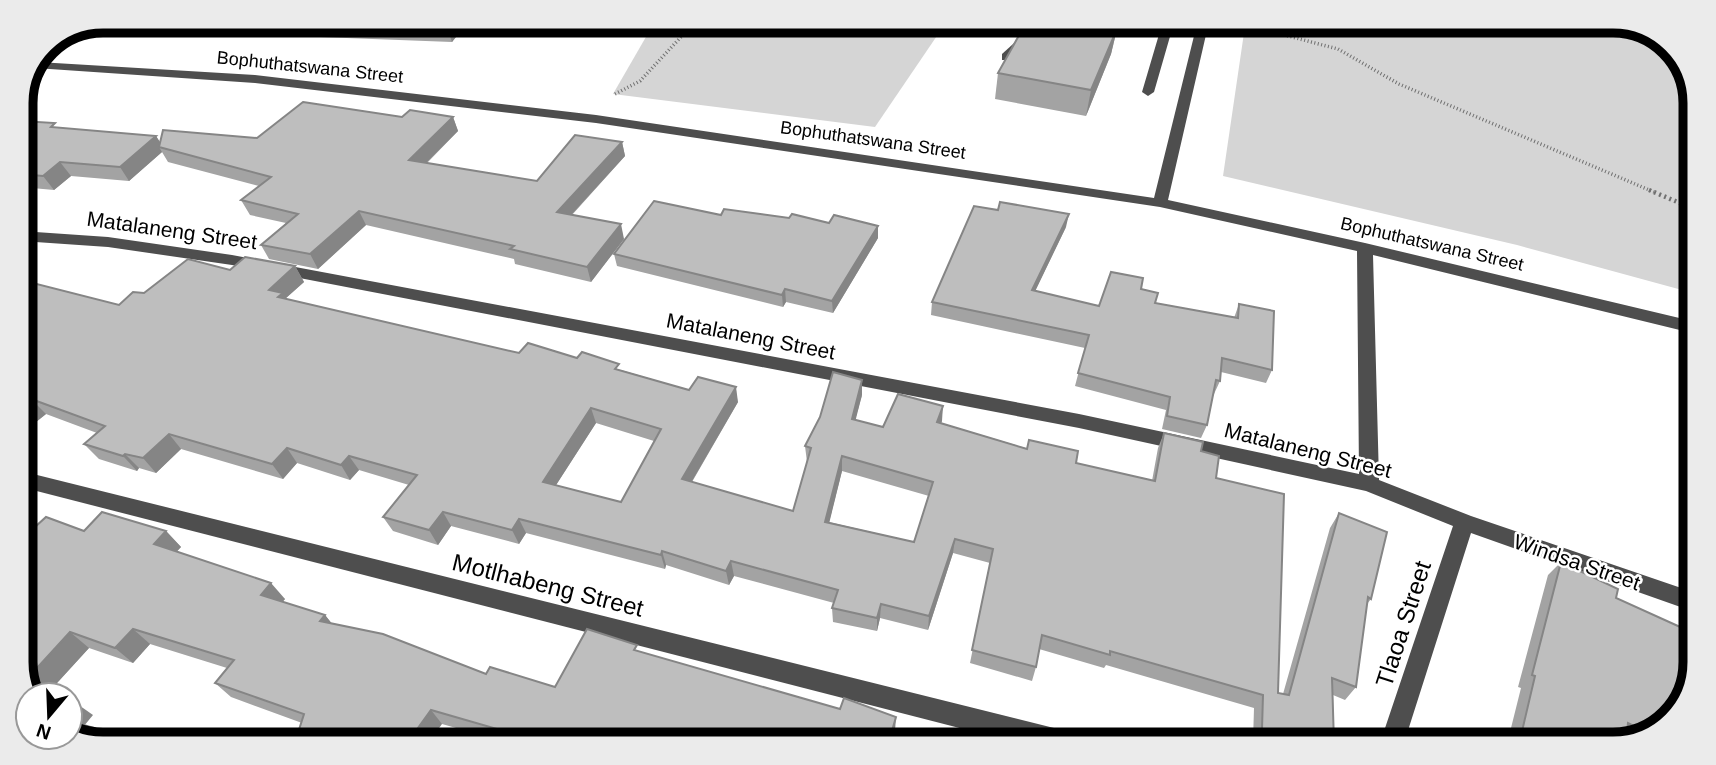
<svg xmlns="http://www.w3.org/2000/svg" width="1716" height="765" font-family="Arial,sans-serif">
<rect width="100%" height="100%" fill="#fff"/>
<!-- green -->
<g fill="#d5d5d5">
<path d="M654 23 945 24 875 127 613 94Z"/>
<path d="M1245 26 1571 27 1614 31 1611 27H1645L1678 53 1695 97 1693 293 1517 245 1223 176Z"/>
</g>
<g fill="none" stroke-linecap="round" stroke-linejoin="round">
<!-- path-far1 -->
<g stroke="#707070" stroke-width="3.5" stroke-dasharray="1 2.5" stroke-linecap="butt">
<path d="M1250 26 1338 49 1399 84 1654 192"/>
<path d="M615 94 640 81 694 23"/>
</g>
<!-- path -->
<path stroke="#707070" stroke-width="4.5" stroke-dasharray="2 3.5" stroke-linecap="butt" d="M1649 190 1694 209"/>
<!-- minor -->
<g fill="#4e4e4e" fill-rule="evenodd">
<path d="M1034 25H1047L1010 60H1002V54Z"/>
<path d="M1130 25 1196 29 1197 26H1208L1168 200 1365 243 1692 321V333L1373 255 1379 480 1471 516 1690 591 1689 610 1471 533 1404 743H1380L1453 526 1366 491 1079 428 232 265 108 247 21 241V231L108 237 232 255 1079 414 1359 474 1357 251 1160 207 596 123 255 83 35 68 38 62 255 75 596 115 1154 198 1194 36 1171 33 1154 92 1148 96 1142 92 1160 31Z"/>
<path d="M21 471 1062 730 1070 734 1074 742H1014L21 487Z"/>
</g>
</g>
<!-- wall -->
<g fill="#a3a3a3" fill-rule="evenodd">
<path d="M260 22 467 23 452 42 320 37 315 27 261 23Z"/>
<path d="M486 23H544L512 37Z"/>
<path d="M1117 29 1111 54 1086 116 995 99 998 73Z"/>
<path d="M402 117H453L458 131 427 163 537 181 622 142 625 156 572 215 624 239 591 282 515 264 514 259 366 225 318 269 269 259 261 245 286 223 250 215 241 200 259 186 168 162 162 152 129 181 71 176 54 190 21 187V121L58 128 156 136 160 143 257 138Z"/>
<path d="M1066 227 1035 291 1099 306 1141 289 1155 303 1234 318 1239 304 1272 370 1266 383 1221 372 1220 381 1214 394H1213L1207 425 1201 438 1162 429 1166 410 1075 386 1085 348 931 315 932 302Z"/>
<path d="M878 238 833 313 786 302 783 307 617 266 614 254Z"/>
<path d="M295 266 304 282 286 298 287 300 519 353 621 370 689 390 738 402 692 482 793 511 807 462 805 446 862 395 855 420 883 427 942 421 941 423 1076 463 1152 481 1158 448 1164 433 1201 451 1216 478 1278 693 1283 694 1330 528 1339 513 1371 599 1367 604 1356 687 1345 700 1333 695 1334 743H1257L1253 741 1254 708 1106 665 1104 668 1039 649 1036 667 1032 681 970 663 990 563 953 553 928 630 880 618 877 631 833 622 832 608 834 603 734 576 729 585 666 565 665 569 526 533 519 544 451 526 438 545 393 531 383 517 409 485 359 470 350 480 297 463 283 479 181 449 156 473 139 468 137 471 99 459 84 444 97 433 46 414 21 434V280L119 305 144 293 230 270ZM596 423 654 441 621 502 556 485ZM842 471 929 496 914 542 829 522Z"/>
<path d="M84 531H166L181 547 177 551 285 599 282 602 325 615 332 624 486 674 555 687 639 651 895 731 892 741 495 739 442 724 302 723 231 697 215 683 227 668 150 644 133 663 89 648 47 694 32 695 24 537Z"/>
<path d="M1561 562 1616 598 1658 730 1613 744H1507L1521 688 1518 687 1548 575Z"/>
</g>
<!-- shaded-wall -->
<g fill="#858585">
<path d="M447 22 467 23 452 42 446 24Z"/>
<path d="M508 23H544L512 37Z"/>
<path d="M1117 29 1111 54 1086 116 1091 90Z"/>
<path d="M453 117 458 131 415 174 409 160Z"/>
<path d="M156 136 164 148 159 147 162 152 129 181 120 167Z"/>
<path d="M622 142 625 156 561 226 557 212Z"/>
<path d="M60 162 71 176 54 190 43 176Z"/>
<path d="M359 211 366 225 318 269 310 254Z"/>
<path d="M1069 214 1066 227 1029 304 1032 290Z"/>
<path d="M621 224 624 239 591 282 587 267Z"/>
<path d="M878 226V238L833 313 832 301Z"/>
<path d="M295 266 304 282 286 298 292 308 287 313 269 290Z"/>
<path d="M785 289 786 302 783 307 782 295Z"/>
<path d="M862 380V395L852 434V419Z"/>
<path d="M736 387 738 402 685 493 682 479Z"/>
<path d="M31 399 46 414 21 434V407Z"/>
<path d="M943 406 942 421 935 437 937 422Z"/>
<path d="M591 408 596 423 549 496 543 482Z"/>
<path d="M169 434 181 449 156 473 143 458Z"/>
<path d="M287 448 297 463 283 479 272 464Z"/>
<path d="M125 454 139 468 137 471 123 456Z"/>
<path d="M349 456 359 470 350 480 341 465Z"/>
<path d="M842 456V471L826 536 825 522Z"/>
<path d="M443 512 451 526 438 545 429 530Z"/>
<path d="M519 519 526 533 519 544 512 530Z"/>
<path d="M166 531 181 547 169 560 154 544Z"/>
<path d="M955 539 953 553 928 630 929 616Z"/>
<path d="M662 551 666 565 665 569 661 555Z"/>
<path d="M731 561 734 576 729 585 726 571Z"/>
<path d="M271 583 285 599 275 611 261 595Z"/>
<path d="M881 604 880 618 877 631V618Z"/>
<path d="M325 615 337 630 320 621Z"/>
<path d="M133 629 150 644 133 663 115 648Z"/>
<path d="M70 632 89 648 46 695 31 694 26 680Z"/>
<path d="M73 701 93 715 79 732 70 726V705Z"/>
<path d="M431 710 442 724 431 739H410Z"/>
<path d="M896 717 895 731 892 741H889Z"/>
</g>
<!-- building -->
<g fill="#bebebe" stroke="#858585" stroke-width="2" fill-rule="evenodd">
<path d="M406 22H447L446 24Z"/>
<path d="M1028 25H1096L1117 29 1091 90 998 73 1022 30Z"/>
<path d="M303 102 402 117 410 110 453 117 409 160 537 181 575 135 622 142 557 212 621 224 587 267 510 249 514 246 359 211 310 254 261 245 298 214 241 200 271 177 159 147 163 130 257 138Z"/>
<path d="M21 121 55 123 51 127 156 136 120 167 60 162 43 176 21 174Z"/>
<path d="M654 201 721 215 724 209 789 218 792 214 829 223 834 215 878 226 832 301 785 289 782 295 614 254Z"/>
<path d="M1000 202 1069 214 1032 290 1099 306 1111 272 1143 278 1141 289 1158 293 1155 303 1238 318 1239 304 1274 311 1272 370 1222 358 1220 381 1216 380 1207 425 1167 416 1170 397 1078 373 1089 335 932 302 974 206 998 210Z"/>
<path d="M245 257 295 266 269 290 283 293 278 297 519 353 528 343 577 358 582 352 619 364 615 369 689 390 698 377 736 387 682 479 793 511 811 448 805 446 820 417 833 372 862 380 852 419 883 427 898 394 943 406 937 422 1027 449 1029 440 1078 451 1076 463 1155 481 1164 433 1203 442 1201 451 1219 456 1216 478 1284 494 1278 693 1289 695 1339 513 1387 532 1371 599 1368 597 1356 687 1332 678 1334 743H1310L1262 729 1263 695 1110 651V655L1042 635 1036 667 972 650 993 549 955 539 929 616 881 604 877 618 832 608 838 590 731 561 726 571 662 551 661 555 519 519 512 530 443 512 429 530 383 517 417 475 349 456 341 465 287 448 272 464 169 434 143 458 125 454 123 456 84 444 105 426 31 399 21 407V280L119 305 133 292 144 293 188 259 230 270ZM591 408 661 429 621 502 543 482ZM842 456 933 482 914 542 825 522Z"/>
<path d="M102 512 166 531 154 544 271 583 261 595 325 615 320 621 383 634 486 674 490 667 555 687 587 629 637 645 634 650 840 709 844 698 896 717 889 741 532 739 431 710 410 739H296L304 714 215 683 234 660 133 629 115 648 70 632 26 680 21 668V536L24 537 46 517 84 531Z"/>
<path d="M1561 562 1618 589 1616 598 1689 631V694L1658 730 1648 733 1628 723 1626 740 1613 744H1519L1535 676 1532 675Z"/>
<path d="M29 689 51 695H32Z"/>
<path d="M70 721 128 738H71L70 737Z"/>
</g>
<g text-anchor="middle" dominant-baseline="central" stroke-width="5" stroke-linejoin="round" paint-order="stroke">
<!-- far-street labels -->
<g font-size="18" fill="#000" stroke="#fff">
<text transform="translate(310 67) rotate(6)">Bophuthatswana Street</text>
<text transform="translate(873 140) rotate(8)">Bophuthatswana Street</text>
<text transform="translate(1432 244) rotate(13)">Bophuthatswana Street</text>
</g>
<!-- street labels -->
<g font-size="21" fill="#000" stroke="#fff">
<text transform="translate(172 230) rotate(8)">Matalaneng Street</text>
<text transform="translate(751 336) rotate(11)">Matalaneng Street</text>
<text transform="translate(1308 450) rotate(14)">Matalaneng Street</text>
<text transform="translate(1577 562) rotate(19)">Windsa Street</text>
</g>
<!-- near-street labels -->
<g font-size="24" fill="#000" stroke="#fff">
<text transform="translate(548 585) rotate(14)">Motlhabeng Street</text>
<text transform="translate(1403 624) rotate(-72)">Tlaoa Street</text>
</g>
</g>
<!-- crop -->
<path d="M0 0H1716V765H0ZM103 33H1613A70 70 0 0 1 1683 103V662A70 70 0 0 1 1613 732H103A70 70 0 0 1 33 662V103A70 70 0 0 1 103 33Z" fill="#ebebeb" fill-rule="evenodd"/>
<path fill="none" stroke="#000" stroke-width="9" d="M103 33H1613A70 70 0 0 1 1683 103V662A70 70 0 0 1 1613 732H103A70 70 0 0 1 33 662V103A70 70 0 0 1 103 33Z"/>
<!-- north arrow -->
<g transform="translate(49 716) rotate(199)"><circle r="33" fill="#ffffff" stroke="#999999" stroke-width="2"/>
<path d="M0-5L12 26L0 18L-12 26Z" fill="#000000"/>
<text y="-10" font-size="19" font-weight="bold" text-anchor="middle" fill="#000000">N</text>
</g>
</svg>
